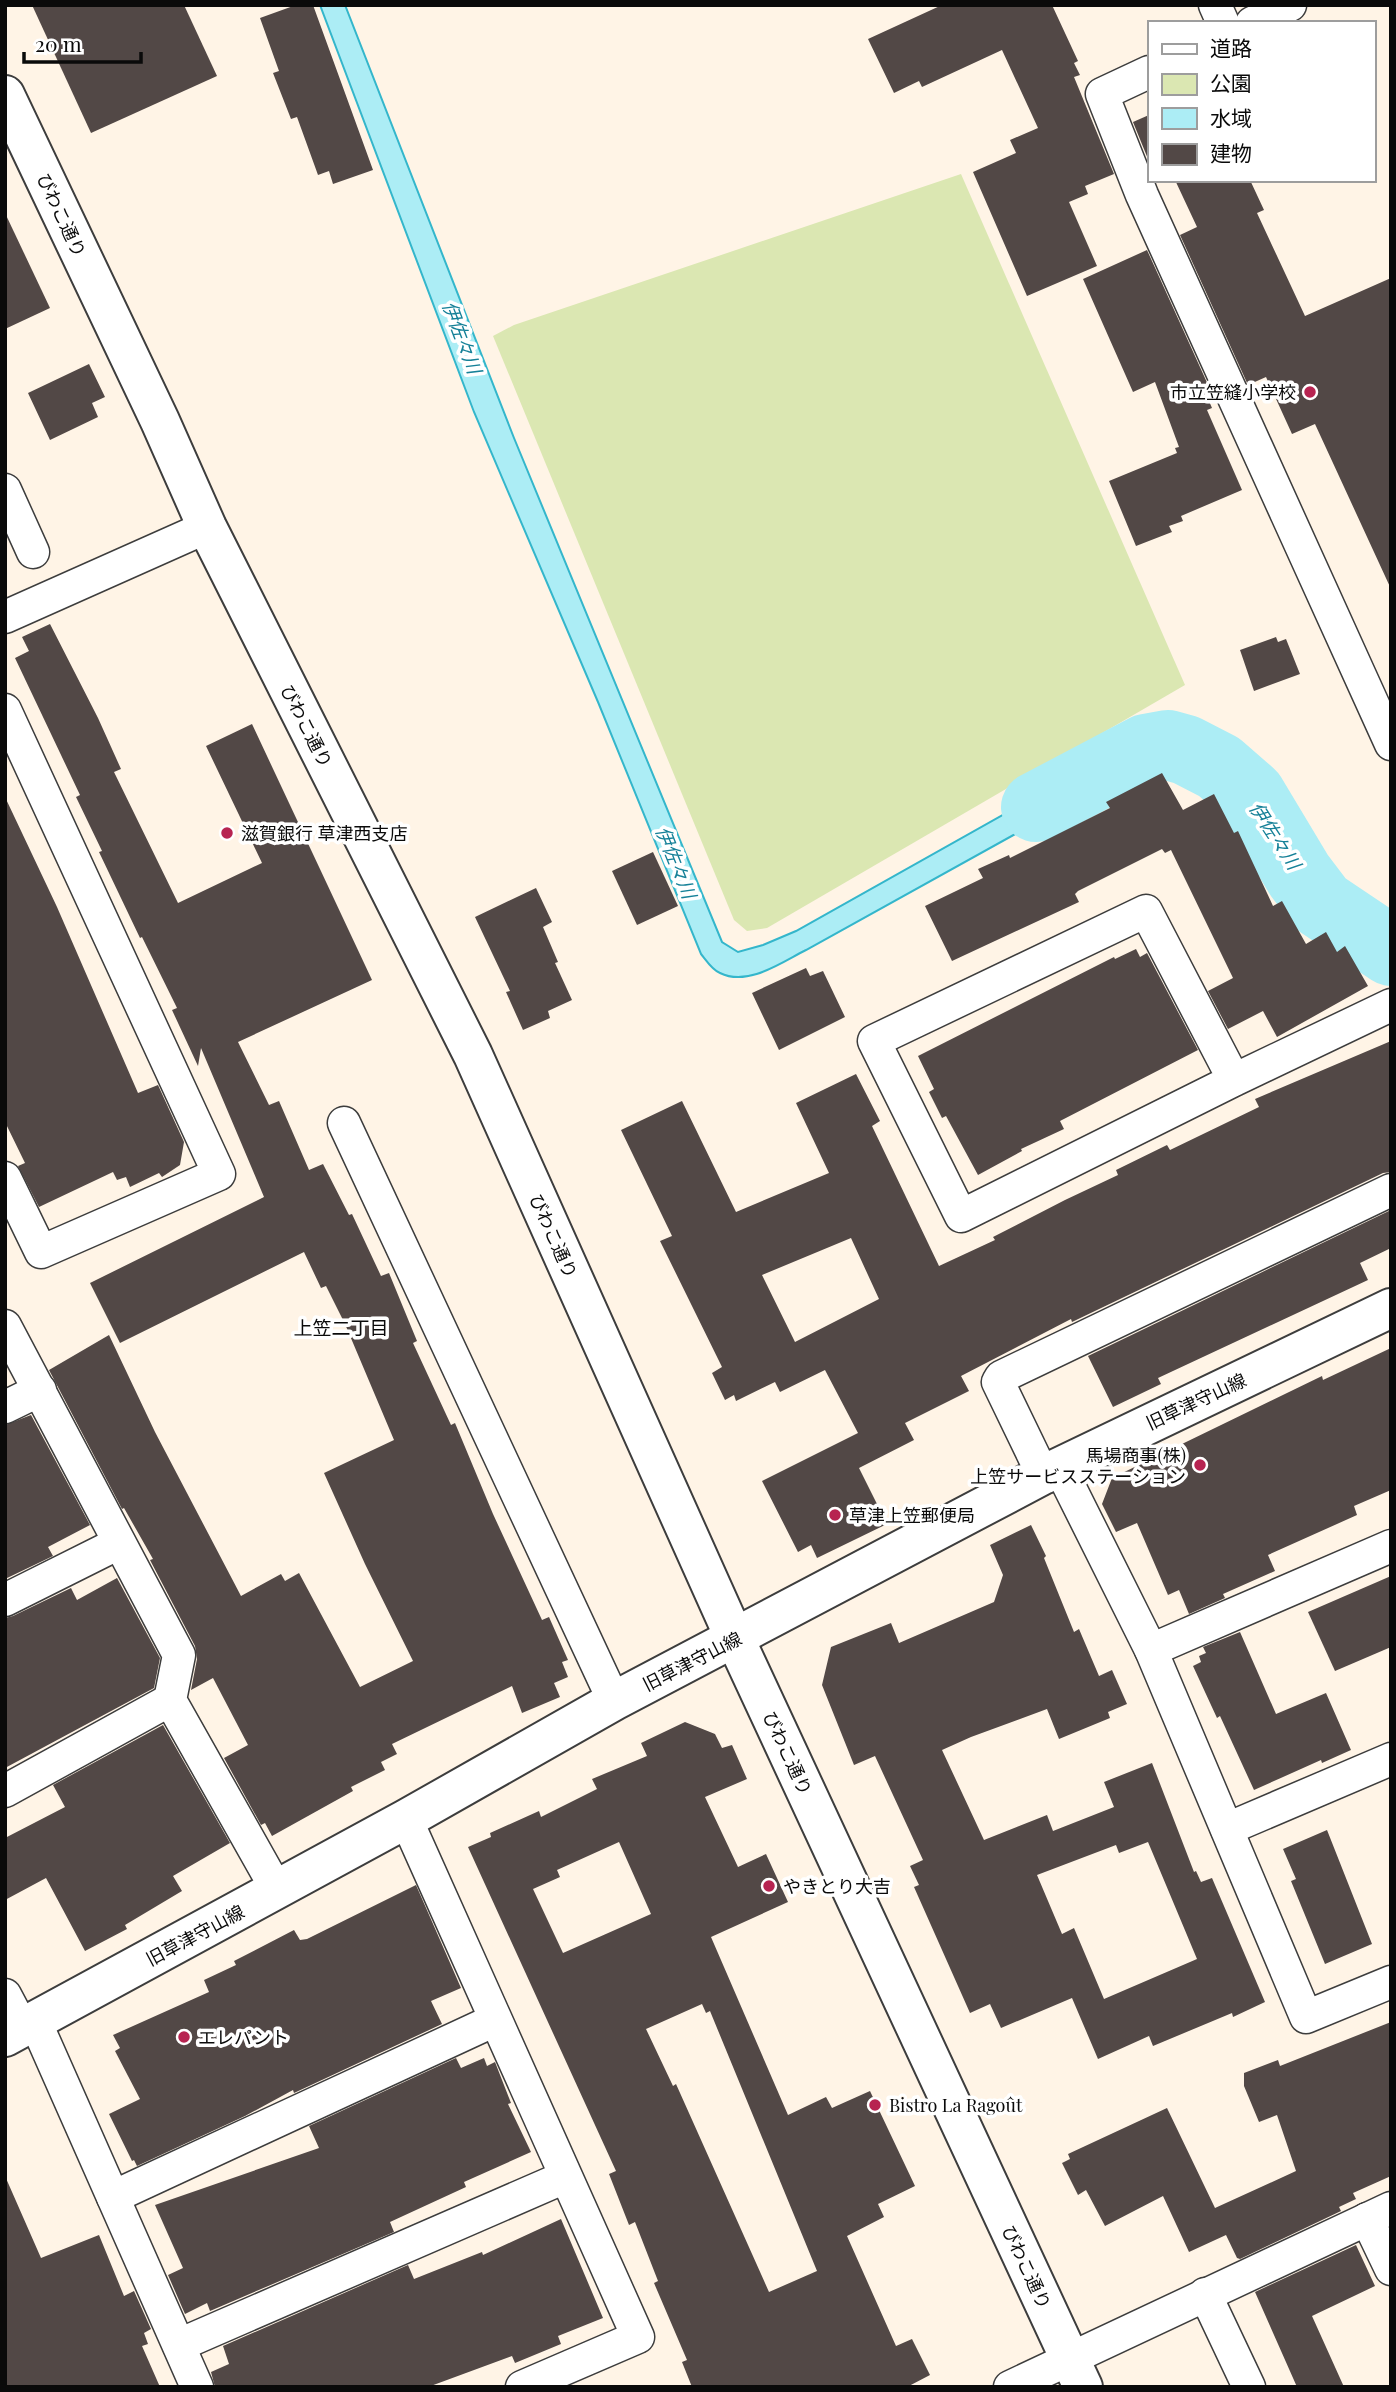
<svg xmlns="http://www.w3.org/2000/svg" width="1396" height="2392" font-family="'Playfair Display','Noto Sans JP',serif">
<rect width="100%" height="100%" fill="#fff4e6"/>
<!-- green -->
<path fill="#dbe7b2" d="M961 174 1185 685 767 928 747 931 734 920 493 336 514 325Z"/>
<!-- water -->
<path fill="#acedf5" stroke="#34b6cb" stroke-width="2" d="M320 5H345L514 438 722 942 738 952 763 945 796 931 1115 752 1129 771 806 950C782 962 748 987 720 973 712 970 706 960 701 954L598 702 474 412Z"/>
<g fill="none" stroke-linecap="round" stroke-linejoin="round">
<!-- river -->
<path stroke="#acedf5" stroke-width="70" d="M1036 807 1146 749 1168 745 1186 750 1219 767 1251 795 1299 875 1321 904 1391 951"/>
</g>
<!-- building -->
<g fill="#524846" fill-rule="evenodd">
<path d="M32 5H184L217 76 91 133Z"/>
<path d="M296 5H313L373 170 333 184 329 171 318 175 297 117 291 119 273 73 279 71 260 18Z"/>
<path d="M942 5H1052L1078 61 1074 63 1080 75 1074 77 1114 174 1085 186 1088 194 1069 202 1097 266 1027 296 973 172 1016 153 1010 140 1038 128 1002 50 922 87 919 81 894 93 868 39Z"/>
<path d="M1149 115V158L1148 159 1133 122Z"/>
<path d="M1175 180H1250L1264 210 1257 213 1305 316 1391 278V589L1315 424 1292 434 1266 377 1248 385 1180 235 1197 227Z"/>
<path d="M5 213 50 308 5 329Z"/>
<path d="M1147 250 1214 398 1209 401 1212 408 1207 410 1242 490 1181 516 1183 521 1169 526 1172 532 1136 546 1109 481 1177 453 1175 448 1179 447 1155 382 1133 392 1083 279Z"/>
<path d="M89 364 105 397 92 403 98 417 50 440 28 393Z"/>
<path d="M50 624 98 718 121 769 114 772 178 903 262 863 206 746 252 724 372 980 238 1042 269 1105 279 1101 309 1170 323 1164 349 1215 352 1214 381 1276 389 1273 417 1341 413 1343 451 1425 455 1423 493 1514 542 1620 549 1617 568 1660 562 1662 568 1677 554 1683 560 1697 522 1713 512 1686 392 1744 397 1754 381 1762 385 1770 351 1787 353 1791 272 1836 265 1823 261 1825 224 1758 248 1745 213 1678 191 1690 197 1659 195 1646 150 1560 153 1559 124 1508 122 1509 49 1370 109 1335 155 1432 241 1596 281 1574 285 1581 299 1573 360 1687 413 1661 365 1564 324 1473 394 1440 345 1324 326 1286 321 1288 304 1252 120 1343 90 1283 264 1197 201 1048 198 1066 172 1010 177 1008 142 937 140 938 99 852 102 851 76 797 80 795 15 658 29 651 22 637Z"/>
<path d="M1276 637 1278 642 1286 639 1300 674 1254 691 1240 650Z"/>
<path d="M1162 773 1183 810 1214 794 1234 833 1238 831 1273 906 1282 901 1306 944 1326 932 1337 952 1345 946 1368 986 1277 1037 1263 1011 1228 1029 1208 991 1233 978 1171 850 1165 853 1162 849 1078 891 1075 894 1079 902 952 961 925 906 983 878 978 869 1009 855 1010 858 1110 808 1106 802Z"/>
<path d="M5 797 57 907 138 1093 158 1085 184 1142 180 1165 162 1177 159 1173 130 1187 126 1177 117 1180 113 1172 39 1207 18 1166 25 1163 5 1122Z"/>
<path d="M653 852 678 906 637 925 612 871Z"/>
<path d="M536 888 552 922 543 927 558 962 555 963 572 1000 548 1011 550 1018 523 1030 506 992 510 991 475 917Z"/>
<path d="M1136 949 1140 957 1147 953 1198 1050 1060 1121 1064 1129 1021 1149 1022 1151 978 1175 946 1116 942 1118 929 1092 934 1089 918 1056 1114 957 1115 959Z"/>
<path d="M806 968 810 976 823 971 845 1017 779 1050 752 993Z"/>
<path d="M1391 1041V1172L1383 1173 1072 1322 1071 1319 961 1376 969 1391 905 1423 914 1440 859 1468 887 1524 817 1558 811 1545 798 1552 762 1481 858 1433 825 1370 780 1392 775 1382 736 1401 734 1395 725 1400 712 1373 722 1367 660 1241 672 1236 621 1130 682 1101 736 1212 829 1173 796 1103 856 1074 880 1121 872 1126 939 1266 995 1240 993 1237 1065 1200 1118 1175 1116 1170 1167 1145 1170 1150 1259 1107 1255 1099ZM851 1238 879 1299 795 1342 762 1275Z"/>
<path d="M1391 1210V1248L1360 1263 1368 1280 1158 1378 1161 1384 1113 1407 1088 1356Z"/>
<path d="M1391 1348V1490L1354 1506 1357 1515 1268 1555 1275 1571 1223 1594 1225 1598 1189 1614 1179 1590 1168 1595 1137 1523 1116 1532 1102 1504 1112 1478 1322 1376 1323 1380Z"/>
<path d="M31 1415 90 1525 48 1547 53 1556 5 1579V1425Z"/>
<path d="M1031 1525 1046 1556 1044 1558 1074 1632 1079 1629 1099 1676 1112 1670 1127 1704 1108 1712 1110 1718 1059 1739 1047 1709 971 1737 942 1750 984 1840 1047 1815 1053 1831 1114 1807 1104 1782 1152 1763 1194 1872 1196 1871 1201 1882 1212 1878 1265 2002 1233 2017 1232 2013 1153 2046 1149 2036 1098 2059 1072 1998 1001 2028 990 2004 970 2013 914 1887 919 1885 910 1866 923 1860 875 1756 854 1765 822 1685 831 1647 891 1623 899 1643 994 1602 1003 1575 990 1545ZM1148 1842 1197 1959 1104 1999 1074 1928 1062 1934 1037 1875 1116 1845 1119 1853Z"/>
<path d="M1391 1576V1647L1335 1671 1308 1612Z"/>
<path d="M117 1578 160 1658 154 1688 5 1768V1618L13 1616 71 1588 77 1600Z"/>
<path d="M1240 1632 1276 1714 1326 1693 1351 1750 1322 1763 1321 1760 1254 1790 1220 1716 1217 1718 1193 1666 1201 1662 1199 1656 1206 1653 1203 1647Z"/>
<path d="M685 1722 715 1734 722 1748 732 1745 747 1779 705 1797 738 1867 766 1854 788 1902 711 1937 788 2115 826 2097 832 2108 870 2091 915 2186 878 2204 884 2217 847 2236 896 2346 912 2339 930 2375 907 2387H692L682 2362 687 2360 654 2283 658 2281 635 2222 629 2225 609 2174 616 2171 468 1847 491 1837 490 1833 539 1811 541 1817 597 1789 592 1779 647 1756 641 1743ZM619 1842 651 1914 563 1953 533 1889 560 1877 557 1870ZM702 2004 706 2013 710 2011 817 2271 769 2292 676 2084 673 2086 646 2029Z"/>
<path d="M163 1725 230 1843 173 1876 182 1891 125 1925 127 1929 85 1951 46 1878 5 1900V1838L65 1807 53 1785Z"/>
<path d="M1327 1830 1372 1944 1325 1964 1291 1881 1296 1879 1283 1849Z"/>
<path d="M416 1885 461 1988 431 2001 442 2024 294 2093 293 2090 245 2116 137 2166 134 2160 132 2161 109 2114 140 2099 115 2051 120 2048 113 2035 209 1992 204 1980 236 1965 234 1961 294 1930 300 1940 307 1939Z"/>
<path d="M1391 2022V2176L1353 2193 1356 2199 1339 2207 1341 2211 1240 2259 1237 2258 1226 2235 1189 2252 1163 2196 1105 2226 1086 2190 1078 2195 1062 2163 1070 2159 1068 2154 1167 2108 1215 2208 1296 2171 1277 2115 1259 2122 1244 2086V2073L1278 2060 1280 2066Z"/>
<path d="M456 2058 461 2068 484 2058 487 2066 495 2062 511 2103 508 2104 531 2152 464 2182 466 2187 390 2222 394 2232 210 2311 207 2303 185 2314 168 2275 183 2268 155 2205 319 2148 309 2126Z"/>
<path d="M5 2176 41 2258 99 2235 124 2296 134 2291 151 2329 144 2333 148 2344 142 2346 160 2387H5Z"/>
<path d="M561 2219 603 2318 558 2336 561 2344 515 2363 512 2356 428 2387H215L211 2372 229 2364 223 2346 408 2265 414 2279 482 2252 483 2255Z"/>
<path d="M1356 2245 1375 2286 1312 2316 1344 2387H1297L1255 2292Z"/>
</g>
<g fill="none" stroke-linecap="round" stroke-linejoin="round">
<defs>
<g id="minor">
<path d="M1215 5 1223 23"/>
<path d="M1252 23 1290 5"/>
<path d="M1149 72 1102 94 1142 195 1391 744"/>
<path d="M5 490 33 552"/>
<path d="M5 617 207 527"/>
<path d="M5 710 219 1174 41 1252 5 1178"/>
<path d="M1234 1080 1146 911 874 1041 961 1216 1234 1080 1391 1005"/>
<path d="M344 1123 614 1701"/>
<path d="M5 1326 179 1655 170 1700 277 1890"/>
<path d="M5 1407 40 1390"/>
<path d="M1059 1466 1151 1650 1306 2017 1391 1982"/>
<path d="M1043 1475 998 1382 1001 1377 1391 1190"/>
<path d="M5 1600 119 1543"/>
<path d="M1151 1650 1391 1546"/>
<path d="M5 1791 170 1700"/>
<path d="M406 1819 638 2337 522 2387"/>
<path d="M1227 1829 1391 1759"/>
<path d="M5 1995 22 2027"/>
<path d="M35 2021 197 2387"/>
<path d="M113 2197 495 2020"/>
<path d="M1367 2219 1391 2269"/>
<path d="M1205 2294 1249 2387"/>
<path d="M179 2345 565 2177"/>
<path d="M1010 2387 1391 2208"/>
</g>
<g id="tertiary">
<path d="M5 95 160 421 207 527 473 1055 735 1639 1083 2387"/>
<path d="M5 2037 406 1819 614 1701 1043 1475 1391 1308"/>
</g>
</defs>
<!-- minor casing -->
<use href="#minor" stroke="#3d3d3d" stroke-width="35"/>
<!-- tertiary casing -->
<use href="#tertiary" stroke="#3d3d3d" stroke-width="42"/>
<!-- minor -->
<use href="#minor" stroke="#fff" stroke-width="32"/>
<!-- tertiary -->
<use href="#tertiary" stroke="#fff" stroke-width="38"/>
</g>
<!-- markers -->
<g fill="#b72451" stroke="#fff" stroke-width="2.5">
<circle cx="1310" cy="392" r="7"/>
<circle cx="227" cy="833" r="7"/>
<circle cx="1200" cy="1465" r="7"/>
<circle cx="835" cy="1515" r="7"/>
<circle cx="769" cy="1886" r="7"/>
<circle cx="184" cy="2037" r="7"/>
<circle cx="875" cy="2105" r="7"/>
</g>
<g text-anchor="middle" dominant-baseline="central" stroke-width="7" stroke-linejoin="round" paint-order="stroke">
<!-- street labels -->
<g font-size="18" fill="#0a0a0a" stroke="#fff">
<text transform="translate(62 215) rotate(65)">びわこ通り</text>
<text transform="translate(307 726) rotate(63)">びわこ通り</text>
<text transform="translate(554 1236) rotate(66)">びわこ通り</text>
<text transform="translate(1196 1401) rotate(-25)">旧草津守山線</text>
<text transform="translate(692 1661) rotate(-27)">旧草津守山線</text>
<text transform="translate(788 1753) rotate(65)">びわこ通り</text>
<text transform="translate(195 1935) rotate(-28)">旧草津守山線</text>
<text transform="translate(1027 2267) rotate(65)">びわこ通り</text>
</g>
<!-- poi labels -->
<g font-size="18" fill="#0a0a0a" stroke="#fff" text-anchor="start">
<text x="1296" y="392" text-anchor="end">市立笠縫小学校</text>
<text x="241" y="833">滋賀銀行 草津西支店</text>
<text x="1186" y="1455" text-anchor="end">馬場商事(株)<tspan x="1186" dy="21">上笠サービスステーション</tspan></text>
<text x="849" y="1515">草津上笠郵便局</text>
<text x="783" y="1886">やきとり大吉</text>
<text x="198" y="2037">エレパント</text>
<text x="889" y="2105">Bistro La Ragoût</text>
</g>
<!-- water labels -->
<g font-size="19" font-style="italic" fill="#168198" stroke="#fff">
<text transform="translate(463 337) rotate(69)">伊佐々川</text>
<text transform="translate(1276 835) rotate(57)">伊佐々川</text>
<text transform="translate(677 862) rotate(68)">伊佐々川</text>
</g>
<!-- neighbourhood labels -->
<g font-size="19" fill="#0a0a0a" stroke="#fff">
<text x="341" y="1327">上笠二丁目</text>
</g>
</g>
<!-- border -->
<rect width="1396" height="2392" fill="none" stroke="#0a0a0a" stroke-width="14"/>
<!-- legend -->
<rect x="1148" y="21" width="228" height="161" fill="#ffffff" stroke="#9d9d9d" stroke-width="2"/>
<rect x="1162" y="44" width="35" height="10" fill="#ffffff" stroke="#9d9d9d" stroke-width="2"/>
<text x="1210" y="56" font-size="21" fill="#0a0a0a">道路</text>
<rect x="1162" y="74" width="35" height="21" fill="#dbe7b2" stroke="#9d9d9d" stroke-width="2"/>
<text x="1210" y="91" font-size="21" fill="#0a0a0a">公園</text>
<rect x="1162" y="108" width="35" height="21" fill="#acedf5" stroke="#9d9d9d" stroke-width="2"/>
<text x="1210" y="126" font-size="21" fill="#0a0a0a">水域</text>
<rect x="1162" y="144" width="35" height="21" fill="#524846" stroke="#9d9d9d" stroke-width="2"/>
<text x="1210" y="161" font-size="21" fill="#0a0a0a">建物</text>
<!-- scale -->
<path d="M24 52v10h117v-10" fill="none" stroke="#0a0a0a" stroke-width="3.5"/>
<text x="35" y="52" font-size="21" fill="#0a0a0a" stroke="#ffffff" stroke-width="5" paint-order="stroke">20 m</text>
</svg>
